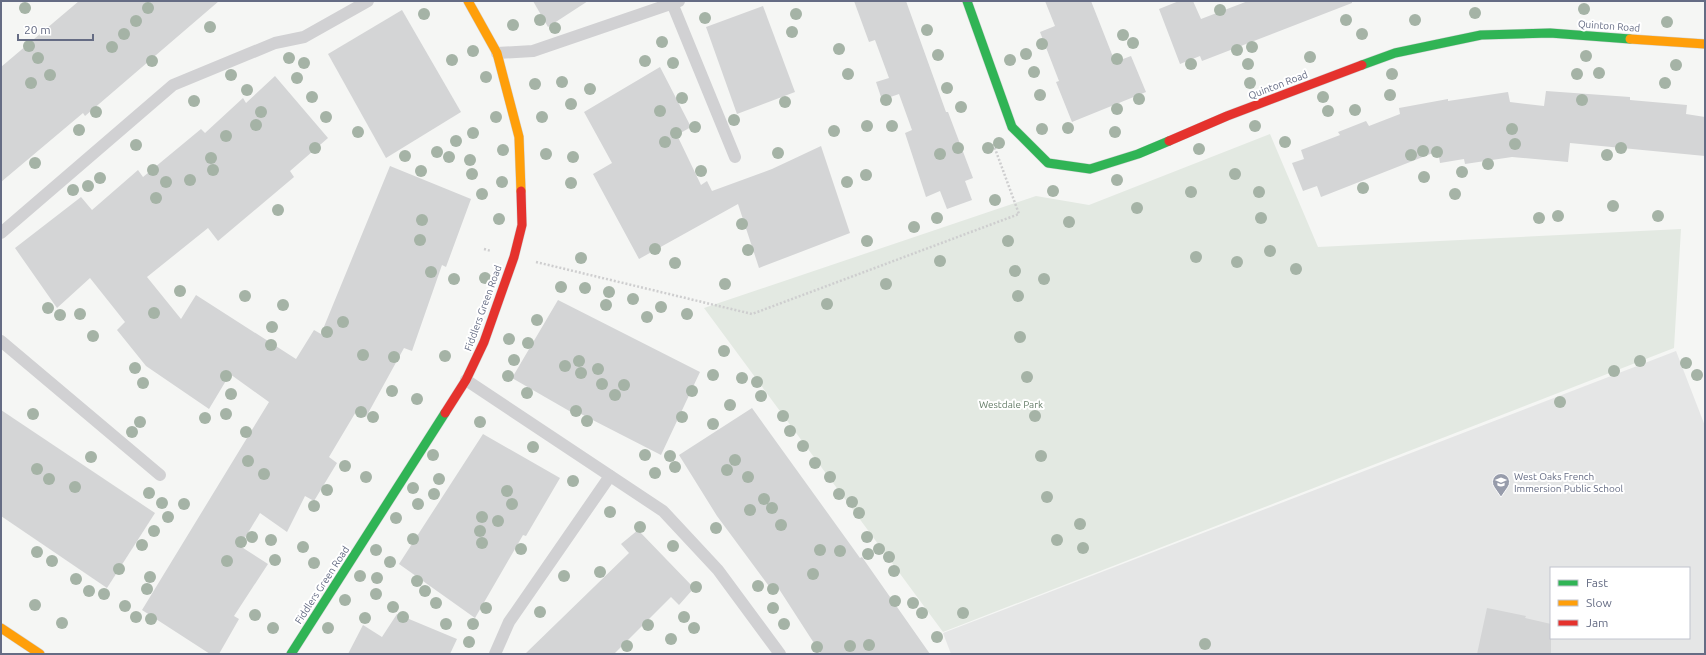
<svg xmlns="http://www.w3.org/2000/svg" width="1706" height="655" font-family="Ubuntu,sans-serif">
<rect width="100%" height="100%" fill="#f5f6f4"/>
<!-- built -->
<path fill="#e5e6e6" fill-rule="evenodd" d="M1676 351 1705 426V654H951L943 633ZM1551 568H1689V638H1551Z"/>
<!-- green -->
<path fill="#e3e9e2" d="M1270 134 1318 247 1681 229 1674 348 943 632 704 308 1036 196 1089 205Z"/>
<!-- building -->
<g fill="#d4d5d6">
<path d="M79 1H219L85 116 83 113 1 182V67Z"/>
<path d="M533 1H588L548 27Z"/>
<path d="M854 1H906L946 112H948L973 178 965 181 972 200 947 209 940 191 926 197 905 133 912 130 899 94 882 100 876 82 889 78 875 40 869 42Z"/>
<path d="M1045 1H1091L1115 62 1131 56 1146 92 1072 122 1056 82 1059 81 1040 32 1055 26Z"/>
<path d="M1179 1H1193L1201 19 1248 1H1352V3L1202 61 1200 56 1180 64 1159 9Z"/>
<path d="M763 6 795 92 737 114 706 27Z"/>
<path d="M402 10 461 112 386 158 328 54Z"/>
<path d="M660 67 691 127 677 135 701 185 707 181 712 191 772 169 821 146 850 233 759 268 738 204 639 259 593 174 612 163 584 112Z"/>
<path d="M275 76 328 138 290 171 294 177 218 241 208 228 147 277 181 319 196 295 296 359 314 330 321 334 390 166 471 199 446 267 442 265 412 351 404 348 366 417 357 410 329 457 337 463 314 501 305 496 287 532 260 513 240 546 268 564 234 616 239 619 219 654H210L142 610 269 402 230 374 209 409 146 366 117 330 125 322 90 278 57 308 15 248 81 197 92 210 138 170 143 177 201 129 205 133 243 98 246 103Z"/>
<path d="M1546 91 1630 97V100L1687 105 1686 114 1705 117V156L1570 143 1568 162 1512 157 1465 164 1464 159 1440 163 1438 151 1321 197 1317 186 1303 191 1292 163 1304 159 1301 150 1340 135 1338 132 1366 121 1369 126 1400 114 1399 108 1448 99V101L1508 92 1510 102 1544 106Z"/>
<path d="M558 300 700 372 661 455 579 413 578 416 512 378Z"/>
<path d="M752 408 860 558 862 557 930 654H821L779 589 774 593 717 516 679 455Z"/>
<path d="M1 410 155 513 107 588 1 516Z"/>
<path d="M483 434 560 478 526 536 523 535 475 618 399 564Z"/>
<path d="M638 530 694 588 679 605 671 597 614 654H525L629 553 621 544Z"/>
<path d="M1487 608 1526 616 1525 618 1551 624V654H1477Z"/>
<path d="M397 614 457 639 450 654H348L363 625 382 637Z"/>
</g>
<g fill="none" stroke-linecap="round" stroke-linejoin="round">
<defs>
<g id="fast">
<path d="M967 1 1012 127 1048 163 1090 169 1138 154 1169 141"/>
<path d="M1362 65 1395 53 1481 35 1550 33 1630 39"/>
<path d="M291 654 445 413"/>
</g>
<g id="slow">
<path d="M468 1 497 53 519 137 521 191"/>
<path d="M1630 39 1705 44"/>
<path d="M1 628 40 654"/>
</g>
<g id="jam">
<path d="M1169 141 1227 116 1362 65"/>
<path d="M445 413 466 380 484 342 514 257 522 225 521 191"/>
</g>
</defs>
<!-- fast casing -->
<use href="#fast" stroke="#d2d3d4" stroke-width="10"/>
<!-- slow casing -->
<use href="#slow" stroke="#d2d3d4" stroke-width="10"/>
<!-- jam casing -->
<use href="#jam" stroke="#d2d3d4" stroke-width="10"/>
<!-- path -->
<g stroke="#cececf" stroke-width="2.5" stroke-dasharray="2 2" stroke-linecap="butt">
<path d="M484 249 491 251"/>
<path d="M536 262 752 314 1019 214 993 143"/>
</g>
<!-- lane -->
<g stroke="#d1d1d3" stroke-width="12">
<path d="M672 3 735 157"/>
<path d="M497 53 533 51 679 1"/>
<path d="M1 233 173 85 275 43 304 37 368 1"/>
<path d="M1 341 160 475"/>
<path d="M466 380 663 511 718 570 780 654"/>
<path d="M495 654 509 622 610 476"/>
</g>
<!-- fast -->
<use href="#fast" stroke="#30b455" stroke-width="9"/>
<!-- slow -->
<use href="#slow" stroke="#ff9f0a" stroke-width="9"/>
<!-- jam -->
<use href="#jam" stroke="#e5322d" stroke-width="9"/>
</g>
<!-- trees -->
<g fill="#a5b3a6">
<circle cx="25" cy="8" r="6"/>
<circle cx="148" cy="8" r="6"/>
<circle cx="1584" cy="9" r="6"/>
<circle cx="1220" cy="10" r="6"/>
<circle cx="1475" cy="13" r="6"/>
<circle cx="424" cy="14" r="6"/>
<circle cx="796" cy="14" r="6"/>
<circle cx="705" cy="18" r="6"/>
<circle cx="540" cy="20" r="6"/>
<circle cx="1346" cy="20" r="6"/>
<circle cx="1415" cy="20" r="6"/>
<circle cx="136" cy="21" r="6"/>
<circle cx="1667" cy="22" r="6"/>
<circle cx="513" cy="25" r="6"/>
<circle cx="210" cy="27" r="6"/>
<circle cx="555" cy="28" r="6"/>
<circle cx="927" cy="30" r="6"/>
<circle cx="792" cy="32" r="6"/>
<circle cx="124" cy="34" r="6"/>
<circle cx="1362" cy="34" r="6"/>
<circle cx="1123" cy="35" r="6"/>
<circle cx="662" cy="42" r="6"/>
<circle cx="1133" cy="43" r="6"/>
<circle cx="1042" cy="44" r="6"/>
<circle cx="29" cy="46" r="6"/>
<circle cx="112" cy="47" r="6"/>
<circle cx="1252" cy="47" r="6"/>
<circle cx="839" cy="49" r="6"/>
<circle cx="1237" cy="50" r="6"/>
<circle cx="473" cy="51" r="6"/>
<circle cx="1026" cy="54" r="6"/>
<circle cx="938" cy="55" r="6"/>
<circle cx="1586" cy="56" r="6"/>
<circle cx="1310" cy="57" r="6"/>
<circle cx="38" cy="58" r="6"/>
<circle cx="289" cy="58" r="6"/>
<circle cx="1117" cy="59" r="6"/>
<circle cx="452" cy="60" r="6"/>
<circle cx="1010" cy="60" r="6"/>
<circle cx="152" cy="61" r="6"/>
<circle cx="645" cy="61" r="6"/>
<circle cx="304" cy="63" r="6"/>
<circle cx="673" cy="63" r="6"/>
<circle cx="1191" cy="64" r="6"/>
<circle cx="1248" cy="64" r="6"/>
<circle cx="1676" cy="65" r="6"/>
<circle cx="1034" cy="72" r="6"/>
<circle cx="1599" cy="73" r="6"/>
<circle cx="848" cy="74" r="6"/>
<circle cx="1392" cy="74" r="6"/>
<circle cx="1577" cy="74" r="6"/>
<circle cx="50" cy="75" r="6"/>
<circle cx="231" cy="75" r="6"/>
<circle cx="486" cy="77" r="6"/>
<circle cx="297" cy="78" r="6"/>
<circle cx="562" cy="82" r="6"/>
<circle cx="31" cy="83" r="6"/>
<circle cx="1250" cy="83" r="6"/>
<circle cx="1665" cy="83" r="6"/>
<circle cx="535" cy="84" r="6"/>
<circle cx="947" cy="88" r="6"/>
<circle cx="590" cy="89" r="6"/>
<circle cx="247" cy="90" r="6"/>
<circle cx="1040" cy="95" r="6"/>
<circle cx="1390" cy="95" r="6"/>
<circle cx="312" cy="97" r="6"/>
<circle cx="1323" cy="97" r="6"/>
<circle cx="682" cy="98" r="6"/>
<circle cx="1139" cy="99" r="6"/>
<circle cx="886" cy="100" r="6"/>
<circle cx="1582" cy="100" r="6"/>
<circle cx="194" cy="101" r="6"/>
<circle cx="785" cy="102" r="6"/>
<circle cx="571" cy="104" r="6"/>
<circle cx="961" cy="107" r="6"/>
<circle cx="1117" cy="109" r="6"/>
<circle cx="1355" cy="110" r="6"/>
<circle cx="660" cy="111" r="6"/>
<circle cx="1328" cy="111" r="6"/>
<circle cx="96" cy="112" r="6"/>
<circle cx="261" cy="112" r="6"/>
<circle cx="326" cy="117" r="6"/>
<circle cx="496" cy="117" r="6"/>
<circle cx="542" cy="117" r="6"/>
<circle cx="734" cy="120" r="6"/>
<circle cx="256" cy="125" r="6"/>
<circle cx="867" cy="126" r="6"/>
<circle cx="892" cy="126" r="6"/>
<circle cx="1255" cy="126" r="6"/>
<circle cx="695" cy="127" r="6"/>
<circle cx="1068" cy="128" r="6"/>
<circle cx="1042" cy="129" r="6"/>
<circle cx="1512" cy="129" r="6"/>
<circle cx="79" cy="130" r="6"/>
<circle cx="834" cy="131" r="6"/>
<circle cx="358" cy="132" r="6"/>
<circle cx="1115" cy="132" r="6"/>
<circle cx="473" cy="133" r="6"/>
<circle cx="676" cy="133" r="6"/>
<circle cx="226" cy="136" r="6"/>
<circle cx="456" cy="141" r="6"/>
<circle cx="665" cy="142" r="6"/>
<circle cx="1285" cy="142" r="6"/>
<circle cx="999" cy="143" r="6"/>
<circle cx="1515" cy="144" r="6"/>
<circle cx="136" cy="145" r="6"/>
<circle cx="315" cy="148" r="6"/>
<circle cx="958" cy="148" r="6"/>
<circle cx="988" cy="148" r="6"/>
<circle cx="1621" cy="148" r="6"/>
<circle cx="1199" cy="149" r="6"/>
<circle cx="503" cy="150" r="6"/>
<circle cx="1423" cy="151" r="6"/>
<circle cx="437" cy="152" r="6"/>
<circle cx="1437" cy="152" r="6"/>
<circle cx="778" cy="153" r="6"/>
<circle cx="546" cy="154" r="6"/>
<circle cx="940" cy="154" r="6"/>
<circle cx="1411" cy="155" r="6"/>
<circle cx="1607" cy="155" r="6"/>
<circle cx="405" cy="156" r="6"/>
<circle cx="449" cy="157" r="6"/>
<circle cx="573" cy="157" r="6"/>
<circle cx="211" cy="158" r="6"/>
<circle cx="470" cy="160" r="6"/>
<circle cx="35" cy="163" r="6"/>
<circle cx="1488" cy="164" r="6"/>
<circle cx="153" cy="170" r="6"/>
<circle cx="213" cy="170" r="6"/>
<circle cx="421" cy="171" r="6"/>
<circle cx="701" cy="171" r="6"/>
<circle cx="1462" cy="172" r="6"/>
<circle cx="472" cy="174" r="6"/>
<circle cx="1235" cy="174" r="6"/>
<circle cx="866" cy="175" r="6"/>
<circle cx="1424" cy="177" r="6"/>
<circle cx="100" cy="178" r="6"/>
<circle cx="190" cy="180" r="6"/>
<circle cx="1117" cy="180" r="6"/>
<circle cx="166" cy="182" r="6"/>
<circle cx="502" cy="182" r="6"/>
<circle cx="847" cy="182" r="6"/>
<circle cx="571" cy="183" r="6"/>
<circle cx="88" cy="186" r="6"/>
<circle cx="1363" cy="188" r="6"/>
<circle cx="73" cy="190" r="6"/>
<circle cx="1053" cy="191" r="6"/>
<circle cx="1191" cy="192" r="6"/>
<circle cx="1259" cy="192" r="6"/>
<circle cx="482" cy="194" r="6"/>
<circle cx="1455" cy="194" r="6"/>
<circle cx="156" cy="198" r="6"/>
<circle cx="995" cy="200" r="6"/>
<circle cx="1613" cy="206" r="6"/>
<circle cx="1137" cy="208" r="6"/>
<circle cx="278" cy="210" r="6"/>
<circle cx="1558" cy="216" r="6"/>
<circle cx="1658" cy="216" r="6"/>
<circle cx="937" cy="218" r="6"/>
<circle cx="1261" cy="218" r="6"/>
<circle cx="1539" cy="218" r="6"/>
<circle cx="499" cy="219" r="6"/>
<circle cx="422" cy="220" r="6"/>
<circle cx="1069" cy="222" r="6"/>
<circle cx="742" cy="224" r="6"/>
<circle cx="914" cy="227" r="6"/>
<circle cx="420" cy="240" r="6"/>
<circle cx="867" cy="241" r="6"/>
<circle cx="1008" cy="241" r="6"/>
<circle cx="655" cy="249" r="6"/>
<circle cx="748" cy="250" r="6"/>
<circle cx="1270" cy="251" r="6"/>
<circle cx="1196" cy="257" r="6"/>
<circle cx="581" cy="258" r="6"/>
<circle cx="940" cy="261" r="6"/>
<circle cx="1237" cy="262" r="6"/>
<circle cx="675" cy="263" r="6"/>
<circle cx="1296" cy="269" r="6"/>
<circle cx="1015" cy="271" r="6"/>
<circle cx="431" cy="272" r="6"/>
<circle cx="485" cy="278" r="6"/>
<circle cx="454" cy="279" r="6"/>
<circle cx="1044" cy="279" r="6"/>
<circle cx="725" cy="284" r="6"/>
<circle cx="886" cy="284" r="6"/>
<circle cx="561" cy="287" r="6"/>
<circle cx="585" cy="288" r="6"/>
<circle cx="180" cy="291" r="6"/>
<circle cx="609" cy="292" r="6"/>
<circle cx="245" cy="296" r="6"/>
<circle cx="1018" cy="296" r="6"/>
<circle cx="633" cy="299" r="6"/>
<circle cx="827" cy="304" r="6"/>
<circle cx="283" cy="305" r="6"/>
<circle cx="606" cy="305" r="6"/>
<circle cx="661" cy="307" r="6"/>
<circle cx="48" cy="308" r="6"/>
<circle cx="154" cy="313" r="6"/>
<circle cx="80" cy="314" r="6"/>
<circle cx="687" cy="314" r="6"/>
<circle cx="60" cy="315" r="6"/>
<circle cx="647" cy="317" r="6"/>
<circle cx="537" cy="320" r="6"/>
<circle cx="343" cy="322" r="6"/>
<circle cx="272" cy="327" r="6"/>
<circle cx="327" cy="332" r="6"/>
<circle cx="93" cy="336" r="6"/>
<circle cx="1020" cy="337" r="6"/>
<circle cx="509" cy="339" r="6"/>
<circle cx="528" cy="343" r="6"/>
<circle cx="271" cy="345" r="6"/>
<circle cx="724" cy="351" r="6"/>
<circle cx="363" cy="355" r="6"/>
<circle cx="445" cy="356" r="6"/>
<circle cx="394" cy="357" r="6"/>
<circle cx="514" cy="360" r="6"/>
<circle cx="579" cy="361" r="6"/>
<circle cx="1640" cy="361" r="6"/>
<circle cx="1686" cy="363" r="6"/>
<circle cx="565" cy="366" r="6"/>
<circle cx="135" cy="368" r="6"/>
<circle cx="598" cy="369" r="6"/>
<circle cx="1614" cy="371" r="6"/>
<circle cx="581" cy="373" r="6"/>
<circle cx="713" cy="375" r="6"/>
<circle cx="1697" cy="375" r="6"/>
<circle cx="226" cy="376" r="6"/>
<circle cx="508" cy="376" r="6"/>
<circle cx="1027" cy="377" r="6"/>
<circle cx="742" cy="378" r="6"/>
<circle cx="757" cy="382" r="6"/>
<circle cx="143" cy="383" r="6"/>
<circle cx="602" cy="384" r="6"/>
<circle cx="624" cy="385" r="6"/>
<circle cx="392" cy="391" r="6"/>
<circle cx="692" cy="391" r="6"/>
<circle cx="527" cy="393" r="6"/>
<circle cx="231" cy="394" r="6"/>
<circle cx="615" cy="395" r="6"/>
<circle cx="761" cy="396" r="6"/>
<circle cx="417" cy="399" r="6"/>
<circle cx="1560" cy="402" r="6"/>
<circle cx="730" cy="405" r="6"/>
<circle cx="576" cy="411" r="6"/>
<circle cx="361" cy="412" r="6"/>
<circle cx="33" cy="414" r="6"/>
<circle cx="226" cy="414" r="6"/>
<circle cx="783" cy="416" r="6"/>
<circle cx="1035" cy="416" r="6"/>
<circle cx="373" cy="417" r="6"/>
<circle cx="682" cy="417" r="6"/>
<circle cx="205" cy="418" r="6"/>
<circle cx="587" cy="421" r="6"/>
<circle cx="140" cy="422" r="6"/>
<circle cx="480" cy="422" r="6"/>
<circle cx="713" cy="424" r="6"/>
<circle cx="790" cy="431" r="6"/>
<circle cx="132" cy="432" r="6"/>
<circle cx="246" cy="432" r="6"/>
<circle cx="803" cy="446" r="6"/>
<circle cx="533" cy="447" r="6"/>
<circle cx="433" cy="455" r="6"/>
<circle cx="645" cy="455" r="6"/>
<circle cx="670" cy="456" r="6"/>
<circle cx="1041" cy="456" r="6"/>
<circle cx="91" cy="457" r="6"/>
<circle cx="735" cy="460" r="6"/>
<circle cx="248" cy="461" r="6"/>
<circle cx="815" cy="463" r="6"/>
<circle cx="345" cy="466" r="6"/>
<circle cx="675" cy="467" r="6"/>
<circle cx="37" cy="469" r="6"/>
<circle cx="727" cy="470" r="6"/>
<circle cx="655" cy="473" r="6"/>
<circle cx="264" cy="474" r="6"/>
<circle cx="366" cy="477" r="6"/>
<circle cx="748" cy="477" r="6"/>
<circle cx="830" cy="477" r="6"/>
<circle cx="49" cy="479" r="6"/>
<circle cx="439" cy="479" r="6"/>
<circle cx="573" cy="481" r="6"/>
<circle cx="75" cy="487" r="6"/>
<circle cx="413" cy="488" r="6"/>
<circle cx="327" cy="490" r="6"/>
<circle cx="507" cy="491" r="6"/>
<circle cx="149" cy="493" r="6"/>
<circle cx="434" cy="494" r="6"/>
<circle cx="839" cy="494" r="6"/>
<circle cx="1047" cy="497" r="6"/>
<circle cx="764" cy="499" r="6"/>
<circle cx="852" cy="502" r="6"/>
<circle cx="162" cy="503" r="6"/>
<circle cx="184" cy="504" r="6"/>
<circle cx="418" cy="504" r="6"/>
<circle cx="512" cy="504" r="6"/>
<circle cx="314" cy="506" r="6"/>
<circle cx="772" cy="508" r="6"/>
<circle cx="750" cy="510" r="6"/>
<circle cx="610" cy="512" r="6"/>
<circle cx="859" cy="513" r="6"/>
<circle cx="168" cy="517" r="6"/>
<circle cx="482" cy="517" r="6"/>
<circle cx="396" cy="518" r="6"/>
<circle cx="498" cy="521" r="6"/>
<circle cx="1080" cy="524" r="6"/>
<circle cx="781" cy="525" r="6"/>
<circle cx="640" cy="527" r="6"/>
<circle cx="716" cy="528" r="6"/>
<circle cx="154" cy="531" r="6"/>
<circle cx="480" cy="531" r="6"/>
<circle cx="252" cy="537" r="6"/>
<circle cx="867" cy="537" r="6"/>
<circle cx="413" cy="539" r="6"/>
<circle cx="271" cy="540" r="6"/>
<circle cx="1057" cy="540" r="6"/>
<circle cx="241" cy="542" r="6"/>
<circle cx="482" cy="543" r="6"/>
<circle cx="142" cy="545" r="6"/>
<circle cx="673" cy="546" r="6"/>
<circle cx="303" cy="547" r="6"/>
<circle cx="1083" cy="548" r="6"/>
<circle cx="521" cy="549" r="6"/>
<circle cx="879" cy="549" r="6"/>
<circle cx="376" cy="550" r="6"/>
<circle cx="820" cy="550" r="6"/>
<circle cx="840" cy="551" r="6"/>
<circle cx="37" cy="552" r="6"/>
<circle cx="868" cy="554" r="6"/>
<circle cx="889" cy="557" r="6"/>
<circle cx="275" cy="560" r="6"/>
<circle cx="52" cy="561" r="6"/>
<circle cx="227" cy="561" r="6"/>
<circle cx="390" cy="562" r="6"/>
<circle cx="314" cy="563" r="6"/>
<circle cx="119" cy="569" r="6"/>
<circle cx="894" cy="571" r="6"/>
<circle cx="600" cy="572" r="6"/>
<circle cx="813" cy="574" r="6"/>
<circle cx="360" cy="576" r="6"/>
<circle cx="564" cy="576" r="6"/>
<circle cx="150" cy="577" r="6"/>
<circle cx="377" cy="578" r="6"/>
<circle cx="76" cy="579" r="6"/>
<circle cx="417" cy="581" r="6"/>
<circle cx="758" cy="586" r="6"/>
<circle cx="696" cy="587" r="6"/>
<circle cx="147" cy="589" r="6"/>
<circle cx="773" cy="589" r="6"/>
<circle cx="89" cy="591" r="6"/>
<circle cx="425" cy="591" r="6"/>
<circle cx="104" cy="594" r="6"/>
<circle cx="376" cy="594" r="6"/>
<circle cx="345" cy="600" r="6"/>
<circle cx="895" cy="601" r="6"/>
<circle cx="436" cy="603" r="6"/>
<circle cx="913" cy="603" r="6"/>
<circle cx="35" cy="605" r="6"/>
<circle cx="125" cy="606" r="6"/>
<circle cx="393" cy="607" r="6"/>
<circle cx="486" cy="608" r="6"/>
<circle cx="773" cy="608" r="6"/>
<circle cx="540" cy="612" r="6"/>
<circle cx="922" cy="613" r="6"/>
<circle cx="963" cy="613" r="6"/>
<circle cx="255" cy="615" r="6"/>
<circle cx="136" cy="617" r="6"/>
<circle cx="403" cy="617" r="6"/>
<circle cx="684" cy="617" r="6"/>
<circle cx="365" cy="618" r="6"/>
<circle cx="151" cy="619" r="6"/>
<circle cx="62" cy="623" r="6"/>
<circle cx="446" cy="624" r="6"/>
<circle cx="473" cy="624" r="6"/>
<circle cx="784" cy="624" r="6"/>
<circle cx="648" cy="625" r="6"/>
<circle cx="273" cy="628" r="6"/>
<circle cx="328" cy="628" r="6"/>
<circle cx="694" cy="628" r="6"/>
<circle cx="937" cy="637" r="6"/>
<circle cx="671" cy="639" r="6"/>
<circle cx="469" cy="642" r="6"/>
<circle cx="1205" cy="644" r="6"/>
<circle cx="869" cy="645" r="6"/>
<circle cx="627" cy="646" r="6"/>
<circle cx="850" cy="646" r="6"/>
<circle cx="817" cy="647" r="6"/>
</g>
<!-- icons -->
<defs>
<symbol id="school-pin" viewBox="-11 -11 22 30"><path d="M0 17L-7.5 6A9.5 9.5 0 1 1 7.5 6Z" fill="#979cab" stroke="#fff"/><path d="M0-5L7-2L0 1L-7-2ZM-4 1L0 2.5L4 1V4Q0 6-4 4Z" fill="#fff"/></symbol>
</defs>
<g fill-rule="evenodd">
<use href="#school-pin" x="1491" y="472" width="20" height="27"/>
</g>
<g text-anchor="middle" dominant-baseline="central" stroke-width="4" stroke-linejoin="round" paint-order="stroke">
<!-- street labels -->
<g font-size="10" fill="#656c84" stroke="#fff">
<text transform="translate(1609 26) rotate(4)">Quinton Road</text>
<text transform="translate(1278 85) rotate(-21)">Quinton Road</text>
<text transform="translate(483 308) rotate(-70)">Fiddlers Green Road</text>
<text transform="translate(322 585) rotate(-57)">Fiddlers Green Road</text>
</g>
<!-- park labels -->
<g font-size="10" fill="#647c67" stroke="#fff">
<text x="1011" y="404">Westdale Park</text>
</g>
<!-- poi labels -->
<g font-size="10" fill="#656c84" stroke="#fff" text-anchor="start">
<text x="1514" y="476">West Oaks French<tspan x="1514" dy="12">Immersion Public School</tspan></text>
</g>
</g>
<!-- border -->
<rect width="1706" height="655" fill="none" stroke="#656c84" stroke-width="4"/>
<!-- legend -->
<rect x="1550" y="567" width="140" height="72" fill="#ffffff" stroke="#c1c4ce"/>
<rect x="1558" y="580" width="20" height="6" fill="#30b455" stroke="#c1c4ce"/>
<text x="1586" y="587" font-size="12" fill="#656c84">Fast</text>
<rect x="1558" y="600" width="20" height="6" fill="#ff9f0a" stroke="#c1c4ce"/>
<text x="1586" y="607" font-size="12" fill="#656c84">Slow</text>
<rect x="1558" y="620" width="20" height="6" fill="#e5322d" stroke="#c1c4ce"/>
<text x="1586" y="627" font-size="12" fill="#656c84">Jam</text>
<!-- scale -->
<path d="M18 34v6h75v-6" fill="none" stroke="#656c84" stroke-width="2"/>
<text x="24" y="34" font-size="12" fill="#656c84" stroke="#ffffff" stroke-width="3" paint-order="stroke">20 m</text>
</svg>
